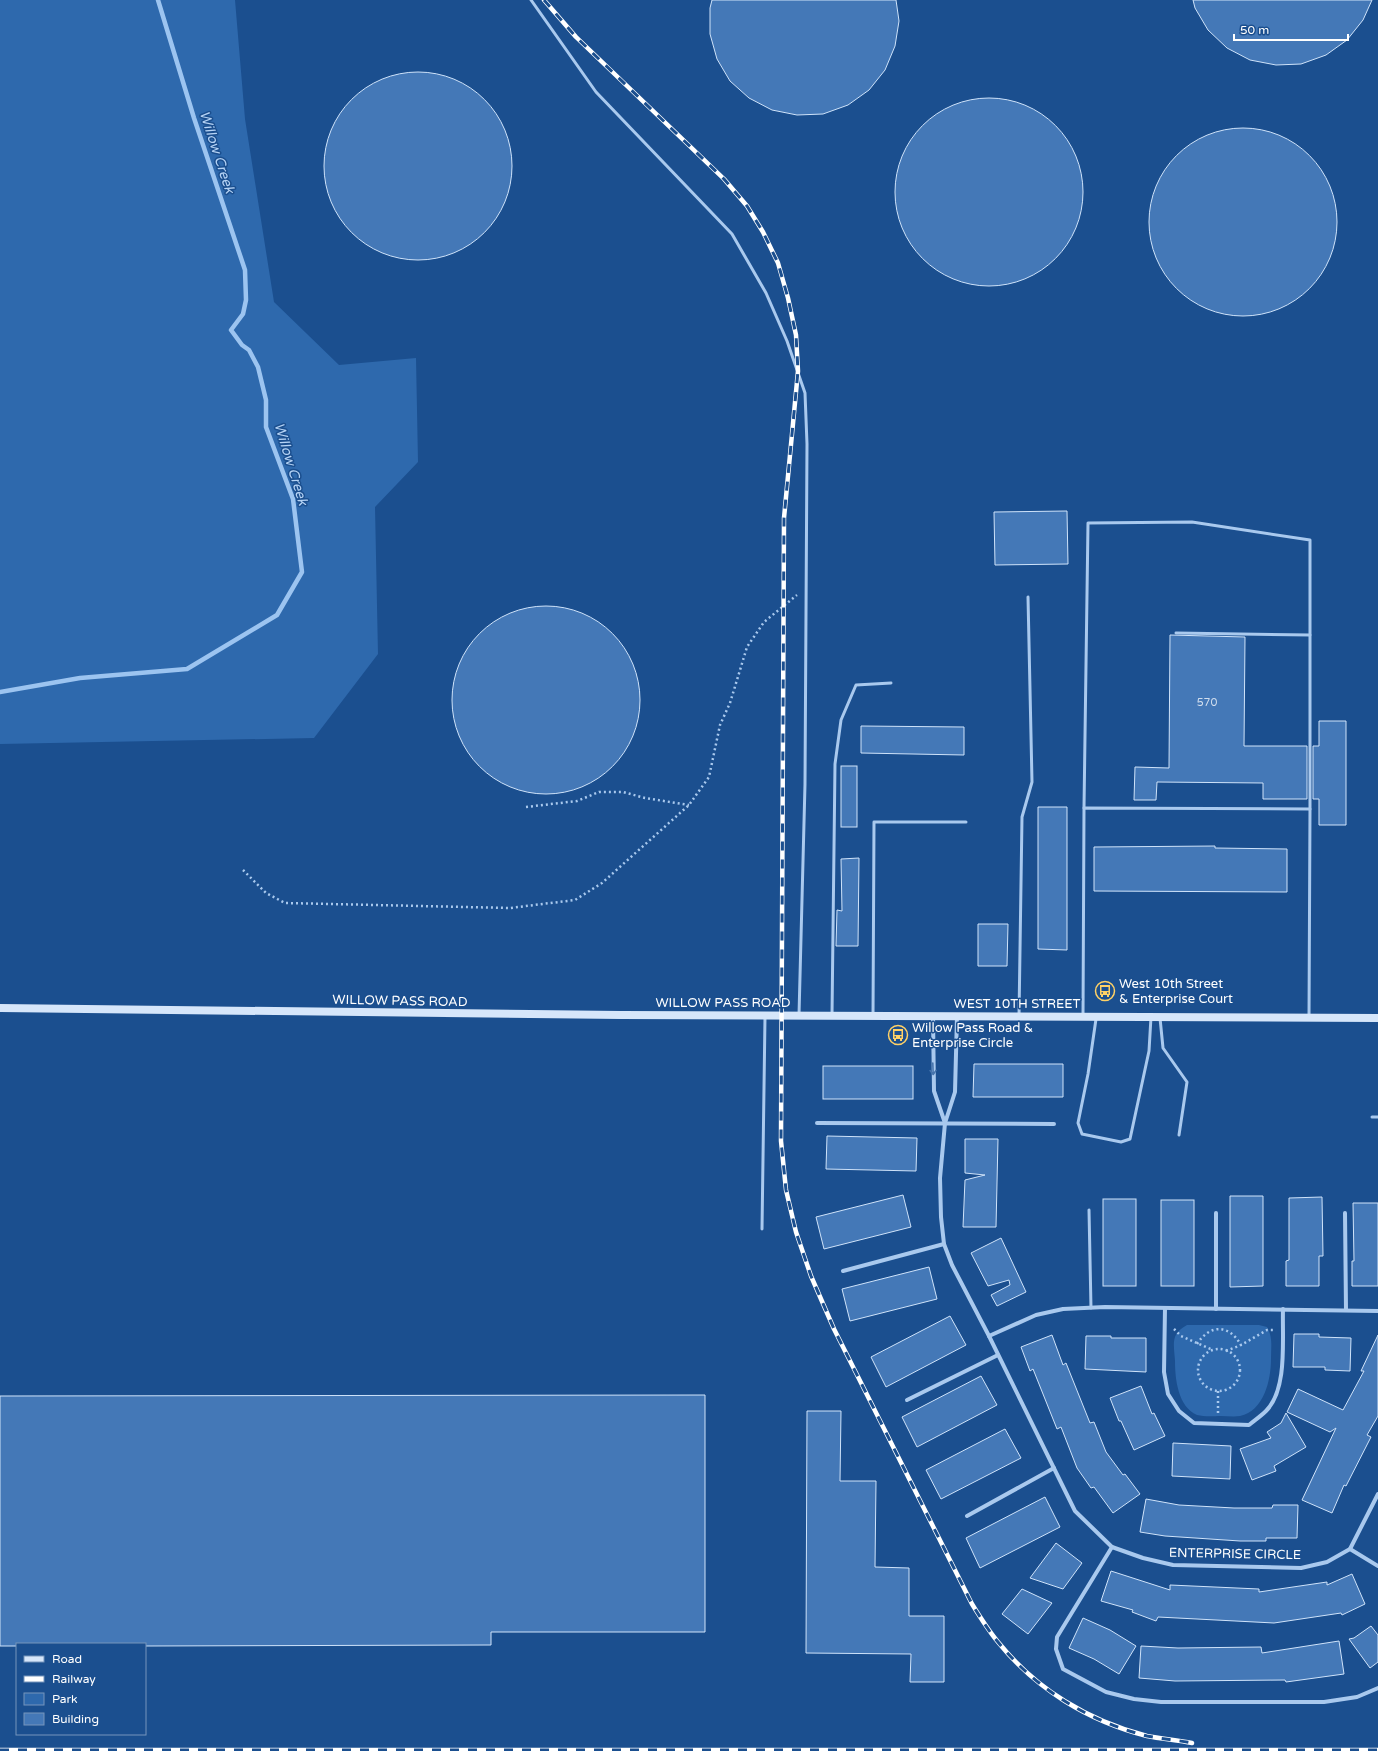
<svg xmlns="http://www.w3.org/2000/svg" width="1378" height="1751" font-family="'Varela Round',sans-serif">
<rect width="100%" height="100%" fill="#1b4f8f"/>
<!-- green -->
<g fill="#2e69ad">
<path d="M0 0H235L245 119 274 302 339 365 416 358 418 462 375 507 378 654 314 738 0 744Z"/>
<path d="M1187 1325H1259L1267 1327C1273 1337 1271 1347 1271 1359 1271 1380 1264 1411 1240 1416 1234 1417 1227 1416 1221 1416 1214 1416 1205 1417 1197 1415 1178 1407 1175 1379 1175 1361 1174 1344 1170 1334 1187 1325Z"/>
</g>
<g fill="none" stroke-linecap="round" stroke-linejoin="round">
<!-- stream -->
<path stroke="#9cc4f0" stroke-width="4.5" d="M0 692 80 678 187 669 277 615 302 572 293 499 266 427V400L258 367 249 350 242 345 231 330 243 314 246 300 245 270 194 118 158 0"/>
</g>
<!-- building -->
<g fill="#4478b7" stroke="#cfe3fa">
<path d="M712 0H896L899 21 895 46 885 70 869 90 848 105 823 114 797 115 772 110 749 98 730 81 717 59 710 34V8Z"/>
<path d="M1193 0H1372L1363 20 1347 40 1326 55 1301 64 1276 65 1250 60 1227 48 1208 30 1195 8Z"/>
<circle cx="418" cy="166" r="94"/>
<circle cx="989" cy="192" r="94"/>
<circle cx="1243" cy="222" r="94"/>
<path d="M1067 511 1068 564 995 565 994 512Z"/>
<circle cx="546" cy="700" r="94"/>
<path d="M1170 635 1245 637 1244 746H1307V799H1263V783L1157 782 1156 800H1134L1135 767 1169 768Z"/>
<path d="M1319 721H1346V825H1319V799H1313V746H1319Z"/>
<path d="M861 726 964 727V755L861 753Z"/>
<rect x="841" y="766" width="16" height="61"/>
<path d="M1038 807H1067V950L1038 949Z"/>
<path d="M1215 846V848L1287 849V892L1094 891V847Z"/>
<path d="M859 858 858 946H836L837 910 842 911 841 859Z"/>
<path d="M978 924H1008L1007 966H978Z"/>
<path d="M974 1064H1063V1097H973Z"/>
<rect x="823" y="1066" width="90" height="33"/>
<path d="M827 1136 917 1138 916 1171 826 1169Z"/>
<path d="M965 1139H998L996 1227H963L965 1180 985 1175 965 1173Z"/>
<path d="M903 1195 911 1227 824 1249 816 1217Z"/>
<path d="M1230 1196H1263V1286L1230 1287Z"/>
<path d="M1322 1197 1323 1256H1319V1286H1286V1261L1289 1260V1198Z"/>
<rect x="1103" y="1199" width="33" height="87"/>
<rect x="1161" y="1200" width="33" height="86"/>
<path d="M1353 1203H1378V1286H1352V1261H1354Z"/>
<path d="M1001 1238 1026 1292 997 1306 991 1295 1010 1285 1009 1280 988 1286 971 1253Z"/>
<path d="M929 1267 937 1299 850 1321 842 1289Z"/>
<path d="M950 1316 966 1345 886 1387 871 1357Z"/>
<path d="M1294 1334H1319V1337L1351 1338 1350 1371 1325 1370V1367H1293Z"/>
<path d="M1052 1335 1063 1365 1066 1363 1090 1423 1094 1422 1106 1452 1123 1475 1125 1474 1140 1494 1113 1513 1094 1487 1091 1488 1077 1468 1061 1427 1057 1429 1033 1369 1030 1371 1021 1347Z"/>
<path d="M1378 1335V1416L1367 1435 1371 1437 1346 1486 1344 1485 1332 1513 1302 1500 1336 1428 1330 1432 1287 1412 1298 1389 1343 1410 1364 1371H1361Z"/>
<path d="M1086 1336H1111V1338H1146V1372L1085 1369Z"/>
<path d="M981 1376 997 1405 917 1447 902 1417Z"/>
<path d="M1141 1386 1152 1414 1154 1413 1165 1436 1134 1450 1121 1421H1119L1110 1398Z"/>
<path d="M705 1395V1632H491V1645L145 1646V1644H17V1646H0V1396Z"/>
<path d="M807 1411H841L840 1481H876L875 1567 909 1568V1616H944V1682H910L911 1654 806 1653Z"/>
<path d="M1286 1413 1306 1447 1274 1466 1276 1471 1252 1480 1240 1449 1271 1438 1267 1432 1281 1423Z"/>
<path d="M1005 1429 1021 1458 941 1499 926 1470Z"/>
<path d="M1173 1443 1231 1446 1230 1479 1172 1476Z"/>
<path d="M1045 1497 1060 1527 980 1568 966 1538Z"/>
<path d="M1146 1499 1179 1505 1234 1508H1272L1273 1505H1298L1297 1538H1266V1541H1240L1165 1536 1140 1532Z"/>
<path d="M1056 1543 1082 1563 1063 1589 1030 1578Z"/>
<path d="M1111 1571 1170 1590V1585L1259 1589V1592L1327 1582V1585L1352 1574 1365 1604 1342 1615 1341 1613 1274 1623 1158 1617 1156 1621 1132 1612 1133 1610 1101 1601Z"/>
<path d="M1022 1589 1052 1603 1028 1634 1002 1614Z"/>
<path d="M1083 1618 1110 1630 1136 1646 1119 1674 1094 1659 1069 1648Z"/>
<path d="M1371 1626 1378 1635V1662L1370 1668 1349 1639 1354 1638Z"/>
<path d="M1339 1641 1344 1674 1286 1682 1285 1680 1175 1681 1139 1678 1141 1646 1178 1648 1261 1647 1262 1653Z"/>
</g>
<g fill="none" stroke-linecap="round" stroke-linejoin="round">
<!-- path -->
<g stroke="#a9c9ee" stroke-width="2.5" stroke-dasharray="2 3" stroke-linecap="butt">
<path d="M526 807 577 801 599 792H623L645 798 689 805"/>
<path d="M243 870 266 893 285 903 510 908 575 900 602 883 689 805 709 777 720 725 730 703 747 647 764 622 797 595"/>
<path d="M1174 1329 1181 1336 1213 1350"/>
<path d="M1197 1344C1210 1324 1229 1324 1241 1345"/>
<circle cx="1219" cy="1370" r="21"/>
<path d="M1226 1351 1241 1345 1267 1330H1274"/>
<path d="M1218 1391V1414"/>
</g>
<!-- lane -->
<g stroke="#a9c9ee" stroke-width="3">
<path d="M531 0 596 92 732 234 766 293 787 341 805 393 807 444 805 784 799 1015"/>
<path d="M1176 633 1310 635"/>
<path d="M1084 808 1088 523 1192 522 1310 540V809"/>
<path d="M832 1015 835 764 841 720 856 685 891 683"/>
<path d="M873 1015 874 822H966"/>
<path d="M1019 1016 1022 817 1032 782 1028 597"/>
<path d="M1083 1016 1084 808 1310 809 1309 1017"/>
<path d="M1160 1018 1163 1048 1187 1082 1179 1135"/>
<path d="M1096 1019 1088 1074 1078 1123 1082 1134 1121 1142 1130 1139 1149 1051 1151 1017"/>
<path d="M1372 1117H1378"/>
<path d="M1089 1210 1091 1308"/>
<path d="M762 1229 765 1017"/>
</g>
<!-- street -->
<g stroke="#a9c9ee" stroke-width="4">
<path d="M933 1016 934 1091 945 1123"/>
<path d="M957 1016 955 1092 945 1123 940 1178 941 1217 944 1244 952 1265 989 1336"/>
<path d="M817 1123 1054 1124"/>
<path d="M1216 1213V1309"/>
<path d="M1345 1213 1346 1310"/>
<path d="M843 1271 944 1244"/>
<path d="M1165 1308 1164 1372 1168 1394 1179 1411 1194 1423 1249 1425C1255 1420 1261 1416 1266 1411 1288 1389 1282 1339 1283 1309"/>
<path d="M1378 1311 1105 1307 1063 1309 1036 1315 989 1336 1075 1511 1112 1547 1143 1558 1173 1565 1301 1568 1327 1562 1350 1549 1378 1494"/>
<path d="M907 1400 998 1355"/>
<path d="M967 1516 1054 1468"/>
<path d="M1112 1547 1057 1637 1056 1649 1063 1669 1106 1692 1134 1699 1161 1702H1324L1357 1697 1378 1688"/>
<path d="M1350 1549 1378 1566"/>
</g>
<!-- secondary -->
<path stroke="#d6e6fa" stroke-width="8" d="M0 1008 621 1015 1378 1018"/>
<defs>
<g id="rail">
<path d="M544 0 576 37 724 179 747 206 763 232 778 263 788 298 796 335 798 371 784 518 781 1141 786 1190 796 1232 811 1276 834 1329 972 1604C980 1617 988 1630 998 1642 1036 1689 1088 1721 1147 1736 1162 1739 1177 1740 1192 1743"/>
<path d="M0 1750H1378"/>
</g>
</defs>
<!-- rail casing -->
<use href="#rail" stroke="#fff" stroke-width="4.5"/>
<!-- rail -->
<use href="#rail" stroke="#1b4f8f" stroke-width="3" stroke-dasharray="9" stroke-linecap="butt"/>
</g>
<!-- one-way arrows -->
<defs><path id="oneway-shaft" d="M-6 0H5M1.5-3L5.5 0L1.5 3" fill="none" stroke-width="1.6" stroke-linecap="round" stroke-linejoin="round"/></defs>
<use stroke="#4674ac" href="#oneway-shaft" transform="translate(933 1069) rotate(88)"/>
<!-- icons -->
<defs>
<symbol id="bus-ring" viewBox="-11 -11 22 22"><circle r="9.5" fill="#1b4f8f" stroke="#ffd166" stroke-width="1.5"/><path d="M-5-6H5V4H4V6H2V4H-2V6H-4V4H-5ZM-3.5-4V0h7V-4ZM-3.5 1.2v1.5H-2V1.2ZM2 1.2v1.5H3.5V1.2Z" fill="#ffd166"/></symbol>
</defs>
<g fill-rule="evenodd">
<use href="#bus-ring" x="1094" y="980" width="22" height="22"/>
<use href="#bus-ring" x="887" y="1024" width="22" height="22"/>
</g>
<g text-anchor="middle" dominant-baseline="central" stroke-width="3" stroke-linejoin="round" paint-order="stroke">
<!-- number labels -->
<g font-size="11" fill="#d0dded">
<text x="1207" y="702">570</text>
</g>
<!-- poi labels -->
<g font-size="13" fill="#fff" stroke="#1b4f8f" text-anchor="start">
<text x="1119" y="984">West 10th Street<tspan x="1119" dy="15">&amp; Enterprise Court</tspan></text>
<text x="912" y="1028">Willow Pass Road &amp;<tspan x="912" dy="15">Enterprise Circle</tspan></text>
</g>
<!-- street labels -->
<g font-size="13" fill="#fff" stroke="#1b4f8f">
<text transform="translate(400 1001) rotate(1)">WILLOW PASS ROAD</text>
<text x="723" y="1003">WILLOW PASS ROAD</text>
<text x="1017" y="1004">WEST 10TH STREET</text>
<text transform="translate(1235 1554) rotate(1)">ENTERPRISE CIRCLE</text>
</g>
<!-- water labels -->
<g font-size="14" font-style="italic" fill="#b5d3f5" stroke="#1b4f8f">
<text transform="translate(217 152) rotate(72)">Willow Creek</text>
<text transform="translate(291 464) rotate(73)">Willow Creek</text>
</g>
</g>
<!-- legend -->
<rect x="16" y="1643" width="130" height="92" fill="#1b4f8f" stroke="#7695bc"/>
<rect x="24" y="1656" width="20" height="6" fill="#d6e6fa" stroke="#7695bc"/>
<text x="52" y="1663" font-size="12" fill="#ffffff">Road</text>
<rect x="24" y="1676" width="20" height="6" fill="#ffffff" stroke="#7695bc"/>
<text x="52" y="1683" font-size="12" fill="#ffffff">Railway</text>
<rect x="24" y="1693" width="20" height="12" fill="#2e69ad" stroke="#7695bc"/>
<text x="52" y="1703" font-size="12" fill="#ffffff">Park</text>
<rect x="24" y="1713" width="20" height="12" fill="#4478b7" stroke="#7695bc"/>
<text x="52" y="1723" font-size="12" fill="#ffffff">Building</text>
<!-- scale -->
<path d="M1234 34v6h114v-6" fill="none" stroke="#ffffff" stroke-width="2"/>
<text x="1240" y="34" font-size="12" fill="#ffffff" stroke="#1b4f8f" stroke-width="3" paint-order="stroke">50 m</text>
</svg>
